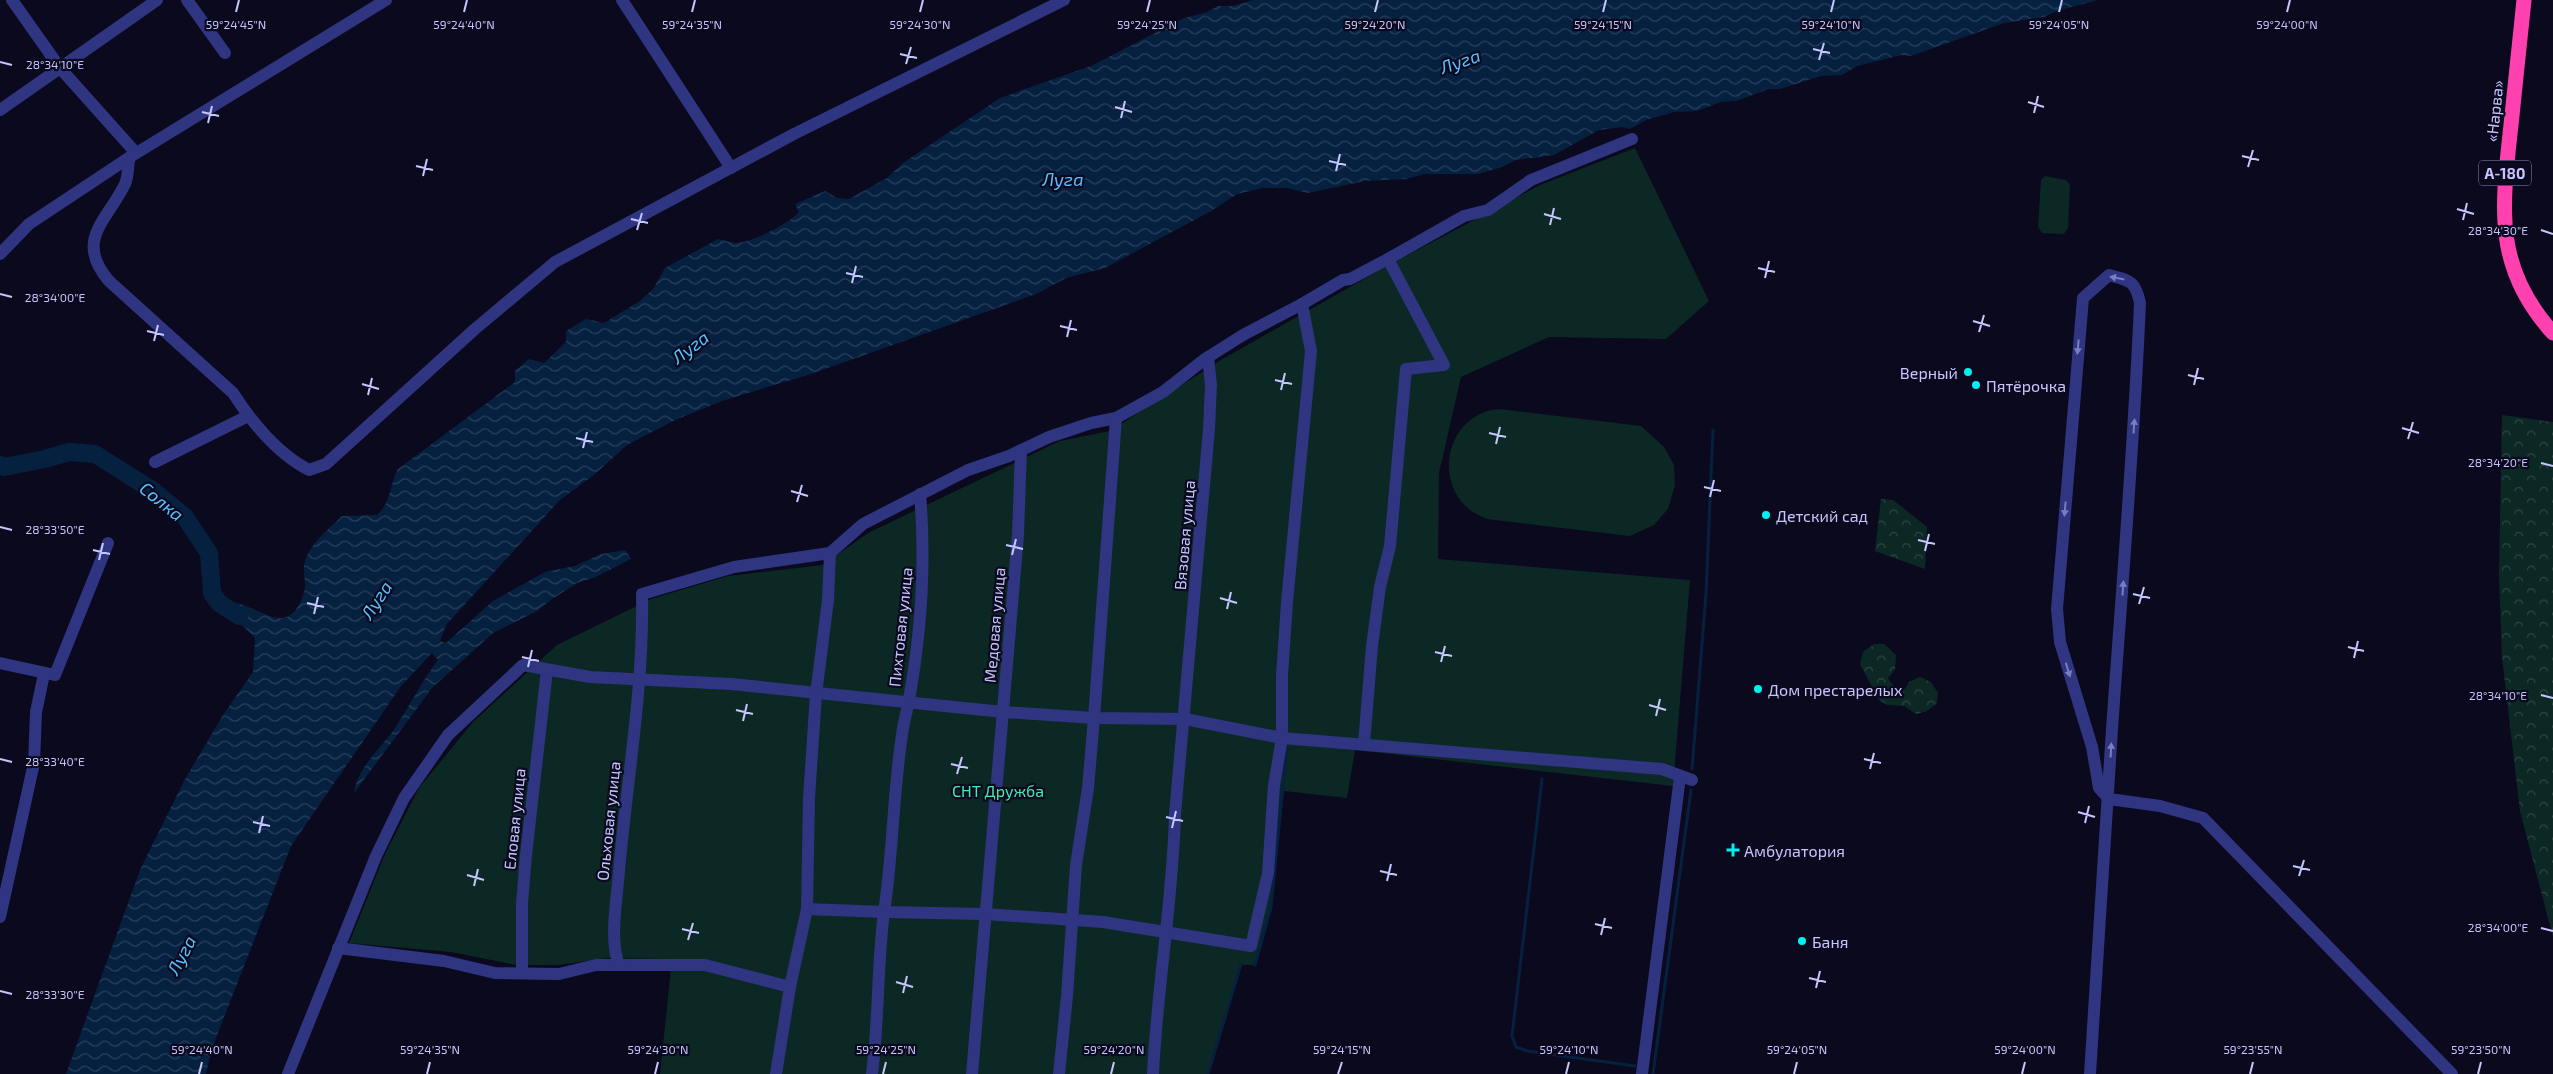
<svg xmlns="http://www.w3.org/2000/svg" width="2553" height="1074" font-family="'Exo 2',sans-serif">
<defs>
<pattern id="forest-crowns" width="20" height="18" patternUnits="userSpaceOnUse" patternTransform="scale(1.25)"><rect width="20" height="18" fill="#0c2824"/><path d="M2 6a3 3 0 1 1 6 0M12 15a3 3 0 1 1 6 0" fill="none" stroke="#2e4645"/></pattern>
<pattern id="water-waves" width="16" height="10" patternUnits="userSpaceOnUse" patternTransform="scale(1.25)"><rect width="16" height="10" fill="#062140"/><path d="M0 5q4-4 8 0t8 0" fill="none" stroke="#29405d"/></pattern>
</defs>
<rect width="100%" height="100%" fill="#0b091d"/>
<!-- green -->
<g fill="#0c2824">
<path d="M1635 148 1709 301 1666 339 1549 337 1461 377 1439 473 1438 559 1690 580 1673 786 1355 750 1347 798 1284 791 1271 907 1255 965H1241L1208 1074H660L672 959 609 958 558 965H516L451 952 349 943 385 854 419 788 473 722 557 645 651 599 728 576 823 565 868 533 1060 441 1110 431 1221 360 1387 266 1540 185Z"/>
<path d="M2045 176 2066 180 2070 185 2068 228 2064 234 2042 233 2038 227 2041 180Z"/>
<path d="M1499 409 1641 426 1664 447 1674 465 1675 485 1668 509 1654 525 1630 536 1487 519C1482 516 1475 514 1470 510 1431 479 1449 413 1499 409Z"/>
</g>
<!-- forest -->
<g fill="url(#forest-crowns)">
<path d="M2502 415 2553 422V937L2520 811 2502 657 2499 575Z"/>
<path d="M1881 499 1893 500 1927 527 1925 569 1875 551Z"/>
<path d="M1874 644H1884L1896 655 1895 670 1888 678C1892 686 1896 688 1905 689L1909 682 1920 677 1931 682 1938 693 1937 703 1927 711 1916 714 1904 706 1887 705 1879 700 1860 664 1863 652Z"/>
</g>
<!-- water -->
<path fill="url(#water-waves)" d="M1253 0H2098L2057 11 2044 17 2004 23 1911 56 1901 55 1857 66 1842 75 1821 76 1780 89H1769L1736 101 1721 102 1697 111 1674 112 1646 120 1630 129 1623 127 1599 130 1554 155 1516 160 1499 168 1478 174H1425L1406 179 1365 181 1308 193 1287 188H1263L1237 194 1211 211 1105 268 1066 278 1036 294 811 374 722 401 675 420 627 445 595 474 560 500 446 625 440 641 446 643 493 601 545 572 575 566 601 554 625 550 631 559 596 577 577 583 552 599 537 611 493 633 432 688 354 793C357 767 383 747 397 725 411 703 422 681 438 660L432 653 401 686 291 846 212 1048 206 1074H66L140 870 184 781 223 715 253 672 255 638C244 625 228 617 219 603 251 593 287 649 304 592 307 584 303 576 304 568 305 547 328 530 342 516L377 515C392 502 389 485 398 469L515 382V371L529 359 544 363 566 342V331L586 319 604 323 640 301 653 289 665 268 718 239C724 240 732 243 738 243 755 240 788 225 799 212L795 204 825 191 837 198 849 199 887 178 903 163 1000 98 1091 66 1184 18 1207 12 1218 6H1232Z"/>
<g fill="none" stroke-linecap="round" stroke-linejoin="round">
<!-- stream -->
<g stroke="#062140" stroke-width="3">
<path d="M1692 769 1706 594 1713 430"/>
<path d="M1542 779 1512 1036 1516 1047 1527 1051 1635 1066"/>
<path d="M1255 965 1271 907 1287 746"/>
<path d="M1208 1074 1241 964"/>
<path d="M1653 1074 1691 790"/>
</g>
<!-- river -->
<path stroke="#062140" stroke-width="18" d="M0 465 4 467 45 459 69 452 95 454 152 490 185 517 209 553 212 593 219 603 239 616"/>
<!-- minor -->
<g stroke="#2f3581" stroke-width="12">
<path d="M12 0 60 68 136 153"/>
<path d="M187 0 225 53"/>
<path d="M622 0 731 168"/>
<path d="M0 110 157 0"/>
<path d="M130 157C127 166 129 175 125 184 107 221 74 240 109 281L233 393C251 421 278 454 309 470L326 464 475 329 555 262 794 134 1064 0"/>
<path d="M0 254 29 224 130 157 386 0"/>
<path d="M1388 259 1464 216 1488 210 1531 180 1632 139"/>
<path d="M155 462 248 416"/>
<path d="M920 494C926 564 921 636 908 705 906 715 903 725 902 735 893 794 893 853 884 912L985 914 1103 922 1251 946 1268 873 1274 785 1282 738V676L1287 602 1311 351 1302 304 1343 280 1350 279 1388 259 1444 365 1406 369 1390 546 1380 587 1372 646 1364 744"/>
<path d="M0 663 55 675 108 543"/>
<path d="M807 909 884 912C877 966 879 1020 872 1074"/>
<path d="M0 917 34 763 36 712 44 674"/>
<path d="M338 948 444 961 495 973 559 974 596 965H705L790 987"/>
<path d="M619 965C609 940 617 899 619 871 627 779 644 686 642 594L734 567 830 553 863 524 968 470 1009 456 1049 437 1091 423 1116 418"/>
<path d="M522 972V904L526 855 547 670"/>
<path d="M288 1074 376 856 404 798 448 735 523 665 590 677 731 684 1003 712 1094 718 1185 719 1282 738 1662 769 1692 780"/>
<path d="M776 1074 790 987 807 909 809 798 816 694 828 600 830 553"/>
<path d="M972 1074 1018 535 1021 450"/>
<path d="M1059 1074 1067 996 1076 865 1088 788 1094 718 1116 418 1163 392 1205 359 1243 335 1302 304"/>
<path d="M1153 1074C1157 987 1173 900 1175 814L1209 429 1211 385 1208 357"/>
<path d="M1642 1074 1680 777"/>
<path d="M2090 1074C2098 959 2105 844 2112 729 2122 587 2134 445 2140 303 2135 280 2130 281 2109 275L2083 298 2057 609 2060 642 2092 747 2099 788 2109 799 2160 806 2203 818 2452 1074"/>
</g>
<!-- highway -->
<path stroke="#ff41b0" stroke-width="15" d="M2524 0C2520 42 2515 83 2511 125 2502 207 2493 267 2553 333"/>
</g>
<!-- one-way arrows -->
<defs><path id="oneway-solid" d="M-6-.8H1V-3.2L6.5 0L1 3.2V.8H-6Z" transform="scale(1.25)"/></defs>
<g fill="#7a7ec0">
<use href="#oneway-solid" transform="translate(2117 278) rotate(-169)"/>
<use href="#oneway-solid" transform="translate(2078 347) rotate(95)"/>
<use href="#oneway-solid" transform="translate(2134 426) rotate(-86)"/>
<use href="#oneway-solid" transform="translate(2065 509) rotate(95)"/>
<use href="#oneway-solid" transform="translate(2123 588) rotate(-86)"/>
<use href="#oneway-solid" transform="translate(2068 670) rotate(73)"/>
<use href="#oneway-solid" transform="translate(2111 750) rotate(-87)"/>
</g>
<!-- ticks -->
<path fill="none" stroke="#c6c6ff" stroke-width="2" d="M236 12 239 0M464 12 467 0M692 12 695 0M920 12 923 0M1147 12 1150 0M1375 12 1378 0M1603 12 1606 0M1831 12 1834 0M2059 12 2062 0M2287 12 2290 0M1813 49 1830 53M900 54 917 58M1819 60 1824 43M0 62 12 65M906 64 911 47M2028 102 2044 107M1115 107 1132 112M202 112 219 116M2034 113 2038 96M1121 118 1125 101M208 123 212 106M2242 156 2259 160M1329 161 1346 165M416 166 433 170M2248 167 2253 150M1336 171 1340 154M423 176 427 159M2457 209 2474 214M1544 214 1561 219M631 219 648 223M2463 220 2467 203M1550 225 1554 208M637 230 642 213M2541 230 2553 234M1758 268 1775 272M846 273 863 277M1765 278 1769 261M852 283 856 266M0 294 12 297M1973 321 1990 326M1060 326 1077 330M147 331 164 335M1979 332 1984 315M1067 337 1071 320M154 341 158 325M2188 375 2204 379M1275 380 1292 384M362 384 379 389M2194 385 2198 368M1281 390 1285 373M368 395 372 378M2402 428 2419 433M1489 433 1506 437M576 438 593 442M2408 439 2413 422M1496 444 1500 427M583 448 587 432M2541 463 2553 466M1704 487 1721 491M791 491 808 496M1710 497 1714 480M797 502 802 485M0 527 12 530M1918 540 1935 544M1006 545 1023 549M93 550 110 554M1925 551 1929 534M1012 555 1016 539M99 560 103 543M2133 594 2150 598M1220 598 1237 603M307 603 324 607M2139 604 2144 587M1227 609 1231 592M314 614 318 597M2348 647 2364 651M1435 652 1452 656M522 657 539 661M2354 658 2358 641M1441 662 1445 646M528 667 532 650M2541 695 2553 698M1649 705 1666 710M736 710 753 714M1656 716 1660 699M743 721 747 704M0 759 12 762M1864 759 1881 763M951 764 968 768M1870 769 1874 753M957 774 962 757M2078 812 2095 817M1166 817 1183 821M253 822 270 826M2085 823 2089 806M1172 828 1176 811M259 833 263 816M2293 866 2310 870M1380 871 1397 875M467 875 484 880M2299 876 2304 860M1387 881 1391 864M474 886 478 869M1595 924 1612 928M2541 928 2553 931M682 929 699 933M1601 935 1605 918M688 940 693 923M1809 978 1826 982M896 982 913 987M1816 988 1820 971M0 991 12 994M903 993 907 976M199 1074 202 1062M427 1074 430 1062M655 1074 658 1062M883 1074 886 1062M1111 1074 1114 1062M1338 1074 1342 1062M1566 1074 1569 1062M1794 1074 1797 1062M2022 1074 2025 1062M2250 1074 2253 1062M2478 1074 2481 1062"/>
<!-- markers -->
<g fill="#00f1ef" stroke="#0b091d" stroke-width="2">
<circle cx="1968" cy="372" r="5"/>
<circle cx="1976" cy="385" r="5"/>
<circle cx="1766" cy="515" r="5"/>
<circle cx="1758" cy="689" r="5"/>
<path d="M1730.5 842.5h5v5h5v5h-5v5h-5v-5h-5v-5h5z"/>
<circle cx="1802" cy="941" r="5"/>
</g>
<g text-anchor="middle" dominant-baseline="central" stroke-width="4.5" stroke-linejoin="round" paint-order="stroke">
<!-- shield labels -->
<rect fill="#0b091d" stroke="#8e8dbb" stroke-width="1" x="2479" y="160.5" width="52" height="25" rx="4"/>
<g font-size="15" font-weight="bold" fill="#c6c6ff">
<text x="2505" y="173">А-180</text>
</g>
<!-- street labels -->
<g font-size="16" fill="#c6c6ff" stroke="#0b091d">
<text transform="translate(2494 111) rotate(-84)">«Нарва»</text>
<text transform="translate(1184 535) rotate(-85)">Вязовая улица</text>
<text transform="translate(994 625) rotate(-85)">Медовая улица</text>
<text transform="translate(900 627) rotate(-84)">Пихтовая улица</text>
<text transform="translate(514 819) rotate(-84)">Еловая улица</text>
<text transform="translate(608 821) rotate(-84)">Ольховая улица</text>
</g>
<!-- poi labels -->
<g font-size="16" fill="#c6c6ff" stroke="#0b091d" text-anchor="start">
<text x="1958" y="372" text-anchor="end">Верный</text>
<text x="1986" y="385">Пятёрочка</text>
<text x="1776" y="515">Детский сад</text>
<text x="1768" y="689">Дом престарелых</text>
<text x="1744" y="850">Амбулатория</text>
<text x="1812" y="941">Баня</text>
</g>
<!-- park labels -->
<g font-size="16" fill="#46ebb0" stroke="#0b091d">
<text x="998" y="790">СНТ Дружба</text>
</g>
<!-- water labels -->
<g font-size="18" font-style="italic" fill="#54c2ff" stroke="#0b091d">
<text transform="translate(1460 61) rotate(-19)">Луга</text>
<text x="1063" y="179">Луга</text>
<text transform="translate(690 347) rotate(-37)">Луга</text>
<text transform="translate(162 501) rotate(39)">Солка</text>
<text transform="translate(376 600) rotate(-57)">Луга</text>
<text transform="translate(181 955) rotate(-62)">Луга</text>
</g>
</g>
<g font-size="12" text-anchor="middle" fill="#c6c6ff" stroke="#0b091d" stroke-width="4.5" stroke-linejoin="round" paint-order="stroke">
<text x="236" y="29">59°24'45"N</text>
<text x="464" y="29">59°24'40"N</text>
<text x="692" y="29">59°24'35"N</text>
<text x="920" y="29">59°24'30"N</text>
<text x="1147" y="29">59°24'25"N</text>
<text x="1375" y="29">59°24'20"N</text>
<text x="1603" y="29">59°24'15"N</text>
<text x="1831" y="29">59°24'10"N</text>
<text x="2059" y="29">59°24'05"N</text>
<text x="2287" y="29">59°24'00"N</text>
<text x="55" y="69">28°34'10"E</text>
<text x="2498" y="235">28°34'30"E</text>
<text x="55" y="302">28°34'00"E</text>
<text x="2498" y="467">28°34'20"E</text>
<text x="55" y="534">28°33'50"E</text>
<text x="2498" y="700">28°34'10"E</text>
<text x="55" y="766">28°33'40"E</text>
<text x="2498" y="932">28°34'00"E</text>
<text x="55" y="999">28°33'30"E</text>
<text x="202" y="1054">59°24'40"N</text>
<text x="430" y="1054">59°24'35"N</text>
<text x="658" y="1054">59°24'30"N</text>
<text x="886" y="1054">59°24'25"N</text>
<text x="1114" y="1054">59°24'20"N</text>
<text x="1342" y="1054">59°24'15"N</text>
<text x="1569" y="1054">59°24'10"N</text>
<text x="1797" y="1054">59°24'05"N</text>
<text x="2025" y="1054">59°24'00"N</text>
<text x="2253" y="1054">59°23'55"N</text>
<text x="2481" y="1054">59°23'50"N</text>
</g>
</svg>
